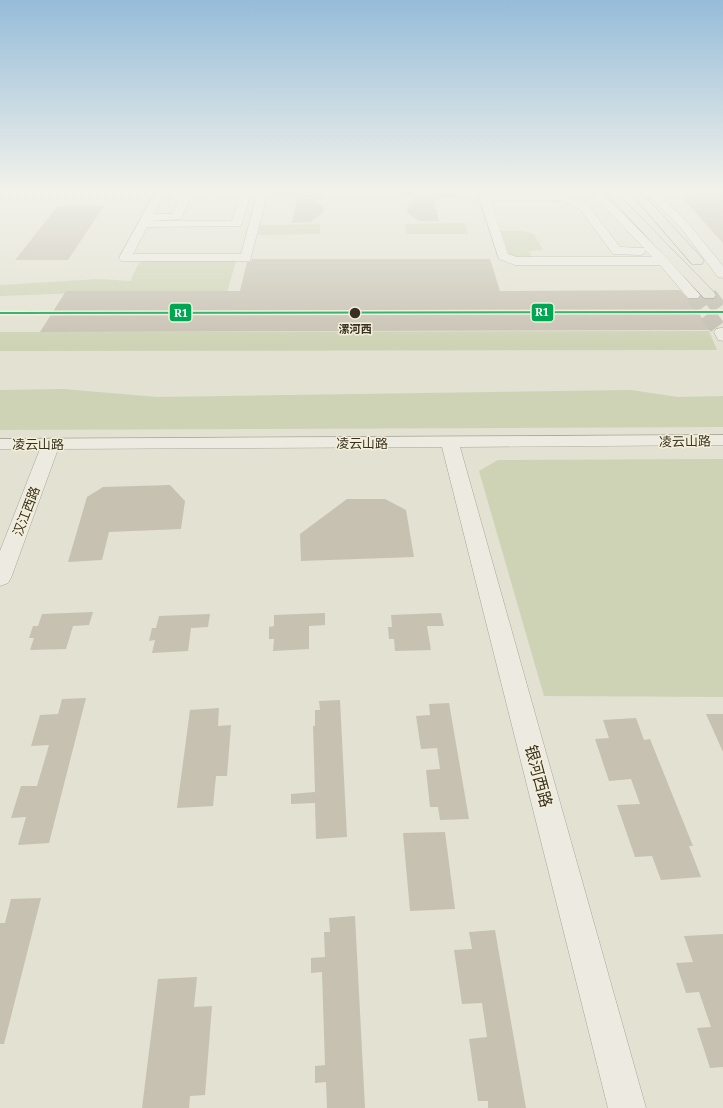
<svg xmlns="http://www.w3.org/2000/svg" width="723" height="1108" font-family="'Noto Serif','Noto Sans SC',serif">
<rect width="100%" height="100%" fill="#e3e1d2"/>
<!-- green -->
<g fill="#ced3b5">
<path d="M269 191H324L323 199H267Z"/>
<path d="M401 191H456L458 198H402Z"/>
<path d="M465 223 468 234H407L405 224Z"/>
<path d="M320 224V234L258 235 260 225Z"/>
<path d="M497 231H523L534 234 543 250 529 251 533 259H510Z"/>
<path d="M145 261H236L227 293 104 292 0 296V285L98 279 130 281 139 263Z"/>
<path d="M709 331 717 350 0 351V332Z"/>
<path d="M63 389 158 397 631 390 678 397 723 396V427L0 430V390Z"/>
<path d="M723 459V697L544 696 479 471 498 460Z"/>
</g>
<!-- building -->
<g fill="#c7c1b2">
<path d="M696 191H723V243L683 199Z"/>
<path d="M415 198H434L439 221H420L413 217 408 213 407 208 409 203Z"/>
<path d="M297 199H314L324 208 322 213 311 222 292 223Z"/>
<path d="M58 206H104L68 260H15Z"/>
<path d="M252 259H490L500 291 680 290 689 300 711 330 40 332 66 291H240L247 262H251Z"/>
<path d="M170 485 185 501 181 529 109 532 102 560 68 562 87 497 103 487Z"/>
<path d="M347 499H385L406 510 414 557 301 561 300 534Z"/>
<path d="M93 612 89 625 73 626 66 649 30 650 34 638H29L33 626H38L42 614Z"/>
<path d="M325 613V625L309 626V649L273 651 274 639H269V627L274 626V615Z"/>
<path d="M441 613 444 626H427L431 650 395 651 394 639H389L388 627H392L391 615Z"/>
<path d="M210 614 208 627 191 628 188 651 152 653 155 640 149 641 152 628H156L159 616Z"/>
<path d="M86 698 49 843 18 845 26 817 11 818 21 786H37L49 745 31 746 40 715 58 714 62 699Z"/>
<path d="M340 700 347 837 316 839 315 803 291 804V794L315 792 313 726H315V710H320L319 701Z"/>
<path d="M449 703 469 819 440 820 438 807H430L426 770 440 769 437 748 421 749 416 716 430 715 429 704Z"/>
<path d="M219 708 218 726 231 725 227 776H216L213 806 177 808 190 710Z"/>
<path d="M706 714H723V752Z"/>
<path d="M636 718 644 740 650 739 693 846H689L701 877 661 880 652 856 635 857 617 805 640 804 631 779 609 781 595 739 609 738 603 720Z"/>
<path d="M445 832 455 909 410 911 403 833Z"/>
<path d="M41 898 4 1044H0V923H5L11 899Z"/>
<path d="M355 916 365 1108H327L326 1082 315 1083V1066L325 1065 322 972 311 973V958L325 957 324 932H330L329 918Z"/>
<path d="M495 930 526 1108H488V1101H478L469 1039 487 1037 482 1003 462 1004 454 950 472 949 469 932Z"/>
<path d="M723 934V1067L710 1068 697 1028 711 1027 699 992 686 993 676 963 693 962 684 936Z"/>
<path d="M197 977 194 1007 212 1006 205 1095 190 1096 189 1108H142L158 979Z"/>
</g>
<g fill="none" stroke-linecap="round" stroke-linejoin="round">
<!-- minor-tunnel -->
<path stroke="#c1beaf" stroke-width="16" stroke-dasharray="16 8" stroke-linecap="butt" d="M693 295 721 332"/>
<!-- major-tunnel -->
<path stroke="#c1beaf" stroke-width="16" stroke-dasharray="16 8" stroke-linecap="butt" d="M709 295 723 313"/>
<defs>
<g id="minor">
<path d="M156 191H166L154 214H173L182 194 187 191H249L251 193 241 226 147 227 133 254H241L258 191H268L250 261H121L119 258ZM240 196 232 221H151L181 219 191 197Z"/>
<path d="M477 191H487L488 194H559L588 205 620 247 644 248 589 191H600L667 258 700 295 698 298H688L660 265H515L499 259ZM490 200H558L580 209 613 254 640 255 644 254 645 250 652 257H517L508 254Z"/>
<path d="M644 191H655L689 224 723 266V278L718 277 681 228Z"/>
<path d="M721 328H723V341L718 340 714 332 716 329Z"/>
<path d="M723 435V445L460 447 646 1108H608L442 447 58 449 11 578 8 583 0 586V551L40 449H0V439Z"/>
</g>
<g id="major">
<path d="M604 191H615L714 292 716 295 714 298H704Z"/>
<path d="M629 191H640L702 258 704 261 702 264H692Z"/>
</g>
</defs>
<!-- minor casing -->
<use href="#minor" stroke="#a9a69a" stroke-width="1"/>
<!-- major casing -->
<use href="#major" stroke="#8e8b81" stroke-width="1"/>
<!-- minor -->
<use href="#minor" fill="#eceae1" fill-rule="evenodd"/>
<!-- major -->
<use href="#major" fill="#e3e1d4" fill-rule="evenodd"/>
<defs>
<path id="rail-1" d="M723 311V313L0 314V312Z"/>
</defs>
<!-- rail-1 casing -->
<use href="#rail-1" stroke="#f3efd9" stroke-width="3"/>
<!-- rail-1 -->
<use href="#rail-1" fill="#00a651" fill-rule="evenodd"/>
</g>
<!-- sky -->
<linearGradient id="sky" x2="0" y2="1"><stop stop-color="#96bcd9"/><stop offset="0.55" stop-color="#f2f2eb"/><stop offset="1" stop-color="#f2f2eb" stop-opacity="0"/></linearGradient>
<rect width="723" height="346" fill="url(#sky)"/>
<!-- markers -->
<circle fill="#383022" stroke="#f3efd9" stroke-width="1.5" cx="355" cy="313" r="6"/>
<g text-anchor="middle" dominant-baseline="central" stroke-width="3" stroke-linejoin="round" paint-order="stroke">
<!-- far-stop labels -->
<g font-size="11" font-weight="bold" fill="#383022" stroke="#f3efd9">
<text x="355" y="328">漯河西</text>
</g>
<!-- street labels -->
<g font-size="13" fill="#383022" stroke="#f3efd9">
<text transform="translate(685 441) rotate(-1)">凌云山路</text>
<text x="362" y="443">凌云山路</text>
<text x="38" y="444">凌云山路</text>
<text transform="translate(26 511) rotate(-69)">汉江西路</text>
</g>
<!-- near-street labels -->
<g font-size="16" fill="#383022" stroke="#f3efd9">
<text transform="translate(539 776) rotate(75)">银河西路</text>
</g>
</g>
<g stroke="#f3efd9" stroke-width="1.5">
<rect x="531" y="303" width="23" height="19" rx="4" fill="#00a651"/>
<rect x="169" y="303" width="23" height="19" rx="4" fill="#00a651"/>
</g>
<g font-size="11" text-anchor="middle" font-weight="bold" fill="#fff">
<text x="542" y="316">R1</text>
<text x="181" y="317">R1</text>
</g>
</svg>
